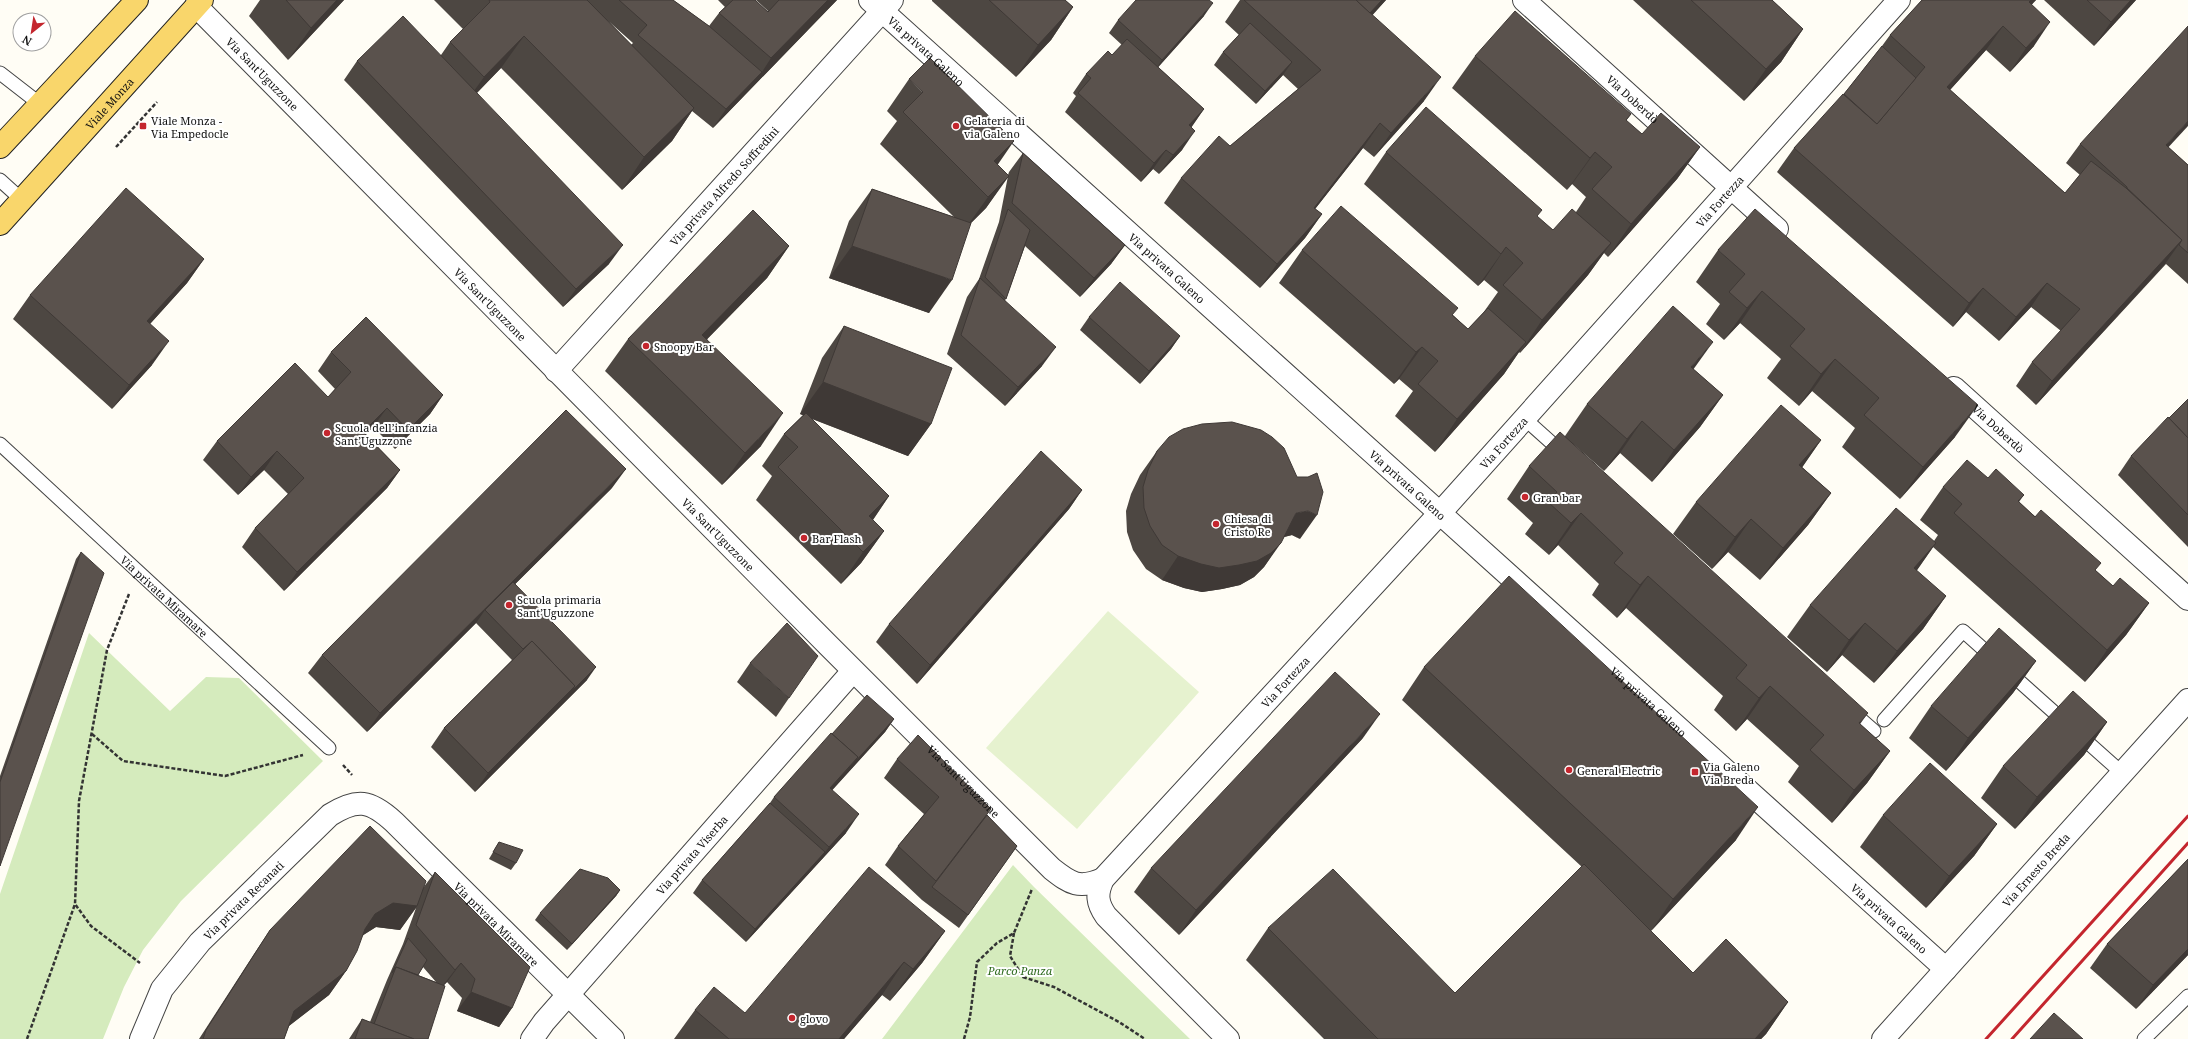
<svg xmlns="http://www.w3.org/2000/svg" width="2188" height="1039" font-family="'Noto Serif',serif">
<rect width="100%" height="100%" fill="#fffdf5"/>
<!-- green -->
<g fill="#d5ebbd">
<path d="M89 633 170 711 206 677 239 678 323 761 181 901 143 950 124 987 103 1039H0V894Z"/>
<path d="M1013 865 1034 887 1190 1039H882Z"/>
</g>
<!-- pitch -->
<path fill="#e6f2cf" d="M1108 611 1199 692 1077 829 986 748Z"/>
<g fill="none" stroke-linecap="round" stroke-linejoin="round">
<defs>
<g id="lane">
<path d="M0 73 40 104"/>
<path d="M0 180 22 200"/>
<path d="M1525 419 1564 454"/>
<path id="s1" d="M0 444 329 748"/>
<path d="M1850 710 1874 731"/>
<path d="M1884 720 1963 631 2122 773"/>
<path d="M2144 1039 2188 996"/>
</g>
<g id="street">
<path id="s2" d="M870 0 1946 969"/>
<path id="s3" d="M1524 0 1777 229"/>
<path id="s4" d="M196 6 827 644 1052 869C1071 884 1079 889 1103 879"/>
<path id="s5" d="M556 371 892 0"/>
<path id="s6" d="M1954 388 2188 599"/>
<path id="s7" d="M141 1039 162 989 200 942 330 815C357 798 370 800 394 822L613 1039"/>
<path id="s8" d="M532 1039 544 1022 853 671"/>
<path id="s9" d="M1228 1039 1106 916C1097 903 1096 894 1103 879L1440 513 1899 0"/>
<path id="s10" d="M1883 1039 2188 700"/>
</g>
<g id="primary">
<path d="M0 147 137 0"/>
<path id="s11" d="M0 224 202 0"/>
</g>
</defs>
<!-- lane casing -->
<use href="#lane" stroke="#444" stroke-width="15"/>
<!-- street casing -->
<use href="#street" stroke="#444" stroke-width="24"/>
<!-- primary casing -->
<use href="#primary" stroke="#222" stroke-width="24"/>
<!-- path -->
<g stroke="#333" stroke-width="2.5" stroke-dasharray="4 2" stroke-linecap="butt">
<path d="M116 147 157 102"/>
<path d="M129 594 107 650 82 785 79 801 75 904 91 926 140 963"/>
<path d="M92 734 123 761 225 776 303 755"/>
<path d="M343 765 352 775"/>
<path d="M1014 933 1010 956 1023 977 1054 987 1119 1022 1145 1039"/>
<path d="M27 1039 75 904"/>
<path d="M964 1039 970 1017 977 962 997 943 1014 933 1032 889"/>
</g>
<!-- lane -->
<use href="#lane" stroke="#fff" stroke-width="13"/>
<!-- street -->
<use href="#street" stroke="#fff" stroke-width="22"/>
<!-- primary -->
<use href="#primary" stroke="#f9d66b" stroke-width="22"/>
<!-- rail -->
<g stroke="#c4262e" stroke-width="3">
<path d="M1986 1039 2188 816"/>
<path d="M2012 1039 2188 843"/>
</g>
</g>
<!-- wall -->
<g fill="#4d4742" fill-rule="evenodd">
<path d="M260 0H344L288 60 249 16Z"/>
<path d="M434 0H673L709 26 719 13 725 7 718 0H755L768 12V11L756 0H837L713 128 692 111 672 141 622 190 501 68 477 93 609 264 563 307 344 80 357 61 441 55 450 42 463 29ZM607 20 633 43 631 45Z"/>
<path d="M932 0H1065L1073 7 1051 40 1016 77 932 1Z"/>
<path d="M1240 0H1386L1372 15 1424 101 1374 157 1363 148 1315 209 1322 214 1305 238 1260 288 1164 203 1181 178 1230 146 1298 89 1283 75 1256 104 1214 65 1223 52 1239 35 1225 22Z"/>
<path d="M1633 0H1772L1803 29 1781 62 1744 101Z"/>
<path d="M1922 0H2036L2031 5 2034 46 2010 72 1986 50 1950 90 2065 193 2080 175 2066 163 2080 144 2168 147 2188 165V284L2166 264 2036 405 2016 386 2032 362 2061 331 2031 307 1999 341 1966 312 1953 327 1777 172 1794 148 1844 94 1882 46 1890 35Z"/>
<path d="M2044 0H2136L2094 46Z"/>
<path d="M1204 16 1158 67 1204 109 1191 127 1182 150 1159 174 1153 169 1141 182 1065 112 1076 96 1073 93 1086 74 1112 55 1122 45 1109 33 1118 20Z"/>
<path d="M1475 56 1631 114 1626 121 1642 134 1700 147 1677 179 1608 257 1604 253 1588 275 1520 353 1519 352 1504 374 1435 452 1395 416 1413 391 1399 379 1394 384 1279 283 1302 250 1453 315 1468 329 1483 313 1498 292 1484 280 1478 286 1364 184 1386 152 1537 217 1553 230 1576 212 1586 197 1572 184 1567 190 1452 88Z"/>
<path d="M909 79 1008 175 1009 172 1023 153 1125 245 1111 264 1080 297 1025 246 1006 299 1005 300 1042 366 1005 406 947 354 967 297 979 279 999 222 1008 176 986 208 971 223 929 313 829 278 849 221 872 189 954 217 880 144 897 121 887 111Z"/>
<path d="M789 246 767 278 707 339 761 446 722 485 605 371 628 339Z"/>
<path d="M1718 250 1955 437 1900 499 1842 447 1855 428 1812 391 1799 406 1767 378 1781 359 1740 323 1724 340 1706 324 1720 304 1696 282Z"/>
<path d="M204 259 187 283 150 324 152 365 112 409 13 319 30 295Z"/>
<path d="M1089 317 1180 336 1171 349 1140 384 1080 330Z"/>
<path d="M844 326 931 424 908 456 812 419 889 496 873 520 884 531 861 563 841 584 756 500 772 476 762 466 784 434 803 415 800 414 822 358Z"/>
<path d="M331 352 443 395 430 414 395 449 373 427 366 435 400 470 387 488 284 591 242 547 255 528 288 494 264 470 238 495 203 460 217 441 328 397 335 389 318 371Z"/>
<path d="M1693 369 1723 395 1700 427 1652 482 1620 453 1604 471 1572 443 1860 724 1890 751 1867 783 1832 823 1788 782 1799 766 1747 719 1736 731 1714 710 1723 696 1626 608 1617 618 1592 595 1599 584 1558 545 1549 555 1525 534 1533 523 1507 499 1529 466 1565 436 1587 404Z"/>
<path d="M2188 399V547L2118 475 2131 456Z"/>
<path d="M1821 440 1802 467 1831 493 1808 525 1760 580 1728 552 1712 569 1673 534 1696 502Z"/>
<path d="M1157 451 1300 539 1292 535 1284 537 1264 567 1254 577 1240 585 1222 589 1202 592 1184 588 1162 580 1146 569 1133 550 1127 532 1126 511 1131 494 1140 475Z"/>
<path d="M1988 478 2024 495 2019 502 2113 586 2149 603 2126 635 2085 682 1933 547 1916 571 1946 596 1923 629 1874 683 1842 655 1827 672 1787 637 1810 605 1934 541 1938 535 1920 520 1943 487Z"/>
<path d="M612 488 515 584 587 680 475 792 431 747 444 728 512 660 476 623 367 732 308 673 322 655Z"/>
<path d="M1082 490 1069 509 917 684 876 642 889 624Z"/>
<path d="M81 552 0 866V776L76 559Z"/>
<path d="M2036 661 2013 693 1946 771 1909 738 1931 706Z"/>
<path d="M750 663 789 698 776 717 737 682Z"/>
<path d="M1424 667 1736 840 1651 931 1693 973 1788 1002 1766 1034 1761 1039H1324L1246 960 1268 928 1455 993 1582 867 1402 700Z"/>
<path d="M894 719 885 732 832 790 846 833 746 942 693 893 702 880 770 803 774 797 832 734Z"/>
<path d="M2107 722 2084 755 2015 829 1981 798 2003 766Z"/>
<path d="M1363 738 1179 935 1134 892 1151 868Z"/>
<path d="M897 759 987 815 1017 846 959 928 922 900 885 865 898 846 924 814 884 778Z"/>
<path d="M1883 815 1997 824 1974 856 1926 908 1860 847Z"/>
<path d="M499 842 516 863 511 870 489 859Z"/>
<path d="M2188 859V955L2136 1009 2090 968 2107 944Z"/>
<path d="M435 872 512 1008 499 1027 457 1011 462 998 447 982 444 985 428 1039H349L362 1019 370 1022 387 980 403 944 416 908 400 930 376 927 362 936 346 971 329 995 289 1026 284 1039H199L254 954 270 930 423 888ZM423 967 436 982 418 975Z"/>
<path d="M620 890 616 896 567 950 535 920 540 913Z"/>
<path d="M945 931 922 963 890 1001 882 995 844 1039H674L695 1010 745 1013Z"/>
</g>
<!-- shaded-wall -->
<g fill="#3f3936">
<path d="M337 0H344L288 60 311 28Z"/>
<path d="M828 0H837L713 128 726 109 762 72 771 58Z"/>
<path d="M1382 0H1386L1353 37 1366 18Z"/>
<path d="M2031 0H2036L2012 26Z"/>
<path d="M2131 0H2136L2094 46 2111 22Z"/>
<path d="M1213 3 1204 16 1153 73 1162 60Z"/>
<path d="M1073 7 1051 40 1016 77 1038 45Z"/>
<path d="M2050 22 2034 46 2010 72 2026 48Z"/>
<path d="M2003 26 1986 50 1930 112 1947 87Z"/>
<path d="M1803 29 1781 62 1744 101 1766 69Z"/>
<path d="M524 36 501 68 461 109 484 77Z"/>
<path d="M1292 62 1283 75 1256 104 1265 91Z"/>
<path d="M1441 77 1424 101 1374 157 1391 133Z"/>
<path d="M694 108 672 141 622 190 644 157Z"/>
<path d="M1204 109 1191 128 1189 125Z"/>
<path d="M2188 121V126L2153 164 2166 145Z"/>
<path d="M1380 123 1363 148 1297 232 1314 208Z"/>
<path d="M1195 131 1182 150 1159 174 1173 155Z"/>
<path d="M1014 141 992 173 994 161Z"/>
<path d="M1700 147 1677 179 1608 257 1631 224Z"/>
<path d="M1166 150 1153 169 1141 182 1154 163Z"/>
<path d="M1595 152 1572 184 1567 190 1590 158Z"/>
<path d="M1009 176 986 208 965 229 988 197Z"/>
<path d="M1322 214 1305 238 1260 288 1277 264Z"/>
<path d="M2182 240 2165 264 2036 405 2052 381Z"/>
<path d="M1611 243 1588 275 1520 353 1542 320Z"/>
<path d="M623 245 609 264 563 307 576 289Z"/>
<path d="M1125 245 1111 264 1080 297 1094 278Z"/>
<path d="M789 246 767 278 680 367 702 335Z"/>
<path d="M852 246 952 280 929 313 829 278Z"/>
<path d="M1506 247 1484 280 1478 286 1501 254Z"/>
<path d="M204 259 187 283 130 346 147 321Z"/>
<path d="M2047 283 2031 307 1999 341 2016 317Z"/>
<path d="M1983 288 1966 312 1953 327 1969 303Z"/>
<path d="M1762 291 1740 323 1724 340 1747 308Z"/>
<path d="M1180 336 1171 349 1140 384 1149 371Z"/>
<path d="M169 341 152 365 112 409 129 385Z"/>
<path d="M1526 342 1504 374 1435 452 1457 419Z"/>
<path d="M1713 342 1690 374 1691 367Z"/>
<path d="M1056 347 1042 366 1005 406 1018 387Z"/>
<path d="M1422 347 1399 379 1394 384 1416 352Z"/>
<path d="M1835 359 1812 391 1799 406 1821 374Z"/>
<path d="M823 382 931 424 908 456 800 414Z"/>
<path d="M443 395 430 414 395 449 408 430Z"/>
<path d="M1723 395 1700 427 1652 482 1674 450Z"/>
<path d="M1978 405 1955 437 1900 499 1923 467Z"/>
<path d="M387 408 373 427 350 451 363 432Z"/>
<path d="M783 413 761 446 722 485 745 453Z"/>
<path d="M1642 421 1620 453 1604 471 1627 439Z"/>
<path d="M1821 440 1799 472V465Z"/>
<path d="M277 451 264 470 238 495 251 477Z"/>
<path d="M626 469 612 488 487 612 485 610 476 623 367 732 380 713Z"/>
<path d="M400 470 387 488 284 591 297 572Z"/>
<path d="M1082 490 1069 509 917 684 930 665Z"/>
<path d="M1831 493 1808 525 1760 580 1783 548Z"/>
<path d="M889 496 867 528 869 516Z"/>
<path d="M1308 511 1317 515 1300 539 1292 535 1280 538 1296 513Z"/>
<path d="M1581 513 1558 545 1549 555 1571 523Z"/>
<path d="M1751 519 1728 552 1712 569 1735 537Z"/>
<path d="M884 531 861 563 841 584 863 552Z"/>
<path d="M1281 543 1264 567 1254 577 1240 585 1222 589 1202 592 1184 588 1162 580 1178 556Z"/>
<path d="M1936 543 1913 576 1914 568Z"/>
<path d="M1648 576 1626 608 1617 618 1640 585Z"/>
<path d="M1946 596 1923 629 1874 683 1897 651Z"/>
<path d="M2149 603 2126 635 2085 682 2107 650Z"/>
<path d="M1865 623 1842 655 1827 672 1849 640Z"/>
<path d="M2036 661 2013 693 1946 771 1968 738Z"/>
<path d="M596 667 587 680 475 792 488 773 575 686Z"/>
<path d="M1770 686 1747 719 1736 731 1759 698Z"/>
<path d="M1868 713 1845 745 1859 723Z"/>
<path d="M1380 714 1363 738 1179 935 1196 910Z"/>
<path d="M894 719 885 732 817 807 830 788Z"/>
<path d="M2107 722 2084 755 2015 829 2037 797Z"/>
<path d="M1890 751 1867 783 1832 823 1854 790Z"/>
<path d="M1758 807 1736 840 1651 931 1673 899Z"/>
<path d="M859 814 846 833 746 942 755 929 825 852 829 847Z"/>
<path d="M1997 824 1974 856 1926 908 1949 876Z"/>
<path d="M620 890 616 896 567 950 572 944Z"/>
<path d="M393 903 417 906 400 930 376 927 358 938 375 914Z"/>
<path d="M945 931 922 963 890 1001 913 969Z"/>
<path d="M2188 949V955L2136 1009 2153 985Z"/>
<path d="M904 962 882 995 844 1039H839Z"/>
<path d="M461 963 447 982 441 988 455 970Z"/>
<path d="M346 971 329 995 277 1035 294 1011Z"/>
<path d="M471 992 512 1008 499 1027 457 1011Z"/>
<path d="M1788 1002 1766 1034 1761 1039H1755Z"/>
</g>
<!-- building -->
<g fill="#5a524d" stroke="#3f3936">
<path d="M286 0H337L311 28Z"/>
<path d="M489 0H587L694 108 644 157 524 36 484 77 450 42 490 2Z"/>
<path d="M619 0H673L709 26 762 72 726 109 638 35 647 25Z"/>
<path d="M733 0H755L768 12 779 0H828L771 58 719 13Z"/>
<path d="M989 0H1065L1073 7 1038 45Z"/>
<path d="M1136 0H1209L1213 3 1162 60 1118 20Z"/>
<path d="M1244 0H1356L1441 77 1391 133 1380 123 1314 208 1322 214 1277 264 1181 178 1219 136 1230 146 1321 70Z"/>
<path d="M1356 0H1382L1370 13Z"/>
<path d="M1691 0H1772L1803 29 1766 69Z"/>
<path d="M1922 0H2031L2029 2 2050 22 2026 48 2003 26 1947 87 2065 193 2091 161 2126 188 2182 240 2052 381 2032 362 2080 309 2047 283 2016 317 1983 288 1969 303 1794 148 1843 94 1877 124 1925 67 1890 35Z"/>
<path d="M2087 0H2131L2111 22Z"/>
<path d="M1515 11 1631 114 1626 120 1642 134 1661 113 1700 147 1631 224 1592 189 1612 167 1595 152 1590 158 1475 56Z"/>
<path d="M403 16 623 245 576 289 357 61Z"/>
<path d="M1250 23 1292 62 1265 91 1223 52Z"/>
<path d="M2188 26V121L2166 145 2188 165V253L2179 245 2182 240 2127 188V187L2080 144Z"/>
<path d="M1127 39 1204 109 1189 125 1195 131 1173 155 1166 150 1154 163 1078 93 1091 78 1086 74 1108 51 1112 55Z"/>
<path d="M1882 46 1916 78 1877 124 1844 94Z"/>
<path d="M930 58 1014 141 994 161 1009 176 988 197 903 112 923 92 909 79Z"/>
<path d="M1426 107 1542 210 1537 216 1553 230 1572 209 1611 243 1542 320 1503 285 1523 263 1506 247 1501 254 1386 152Z"/>
<path d="M1023 153 1125 245 1094 278 1012 203Z"/>
<path d="M126 188 204 259 147 321 169 341 129 385 30 295Z"/>
<path d="M872 189 971 223 952 280 852 246Z"/>
<path d="M1341 206 1458 308 1452 315 1468 329 1488 308 1526 342 1457 419 1418 384 1438 361 1422 347 1416 352 1302 250Z"/>
<path d="M1008 209 1030 230 1006 299 985 277Z"/>
<path d="M1755 209 1978 405 1923 467 1864 415 1879 398 1835 359 1821 374 1790 346 1805 329 1762 291 1747 308 1729 292 1745 274 1718 250Z"/>
<path d="M753 210 789 246 702 335 783 413 745 453 628 339Z"/>
<path d="M980 278 1056 347 1018 387 961 335Z"/>
<path d="M1120 282 1180 336 1149 371 1089 317Z"/>
<path d="M1673 306 1713 342 1691 367 1723 395 1674 450 1642 421 1627 439 1587 404Z"/>
<path d="M366 317 443 395 408 430 387 408 363 432 400 470 297 572 255 528 304 478 277 451 251 477 217 441 295 363 328 397 351 372 331 352Z"/>
<path d="M844 326 952 368 931 424 823 382Z"/>
<path d="M2188 399V438L2169 418Z"/>
<path d="M1781 405 1821 440 1799 465 1831 493 1783 548 1751 519 1735 537 1696 502Z"/>
<path d="M566 410 626 469 380 713 322 655Z"/>
<path d="M806 413 889 496 869 516 884 531 863 552 778 467 798 447 784 434Z"/>
<path d="M2168 417 2188 438V515L2131 456Z"/>
<path d="M1232 422 1261 430 1272 437 1284 448 1297 477H1308L1317 473 1323 492 1317 515 1308 511 1296 513 1281 543 1271 553 1257 561 1239 565 1219 568 1201 564 1178 556 1162 545 1150 526 1144 508 1143 487 1148 470 1157 451 1169 437 1183 429 1202 424Z"/>
<path d="M1560 432 1868 713 1859 723 1890 751 1854 790 1810 750 1824 735 1770 686 1759 698 1736 678 1747 665 1648 576 1640 585 1614 563 1623 553 1581 513 1571 523 1548 502 1557 492 1529 466Z"/>
<path d="M1041 451 1082 490 930 665 889 624Z"/>
<path d="M1967 460 1988 478 1996 469 2024 495 2018 501 2035 517 2041 510 2101 563 2095 570 2113 586 2120 578 2149 603 2107 650 1954 513 1962 504 1943 487Z"/>
<path d="M1896 508 1936 543 1914 568 1946 596 1897 651 1865 623 1849 640 1810 605Z"/>
<path d="M81 552 104 573 0 866V782Z"/>
<path d="M1509 576 1758 807 1673 899 1424 667Z"/>
<path d="M513 582 596 667 571 692 575 686 532 641 523 649 485 610Z"/>
<path d="M787 623 818 656 789 698 750 663Z"/>
<path d="M1999 628 2036 661 1968 738 1931 706Z"/>
<path d="M532 641 575 686 488 773 444 728Z"/>
<path d="M1335 672 1380 714 1196 910 1151 868Z"/>
<path d="M2073 691 2107 722 2037 797 2003 766Z"/>
<path d="M867 695 894 719 854 763 858 757 832 734Z"/>
<path d="M831 733 858 757 830 788 859 814 829 847 774 797Z"/>
<path d="M918 735 991 809 936 881 898 846 939 797 897 759Z"/>
<path d="M1930 763 1997 824 1949 876 1883 815Z"/>
<path d="M770 803 825 852 755 929 702 880Z"/>
<path d="M987 815 1017 846 968 915 932 887Z"/>
<path d="M370 826 426 881 417 906 393 903 375 914 365 929 357 951 346 971 294 1011 284 1039H203L206 1030 270 930Z"/>
<path d="M499 842 523 850 516 863 493 852Z"/>
<path d="M2188 859V949L2153 985 2107 944Z"/>
<path d="M1584 864 1693 973 1726 939 1788 1002 1755 1039H1378L1268 928 1333 869 1455 993Z"/>
<path d="M869 867 945 931 913 969 904 962 839 1039H729L695 1010 714 987 745 1013Z"/>
<path d="M580 869 608 878 620 890 572 944 540 913Z"/>
<path d="M435 872 530 967 512 1008 471 992 475 979 461 963 455 970 416 925Z"/>
<path d="M408 938 427 960 418 975 396 967 392 973Z"/>
<path d="M396 967 445 986 428 1039H414L374 1024Z"/>
<path d="M2054 1013 2083 1039H2030Z"/>
<path d="M362 1019 414 1039H355Z"/>
</g>
<!-- markers -->
<g fill="#c4262e" stroke="#fff" stroke-width="1.5">
<rect x="139" y="122" width="8" height="8" rx="2"/>
<circle cx="956" cy="126" r="4"/>
<circle cx="646" cy="346" r="4"/>
<circle cx="327" cy="433" r="4"/>
<circle cx="1525" cy="497" r="4"/>
<circle cx="1216" cy="524" r="4"/>
<circle cx="804" cy="538" r="4"/>
<circle cx="509" cy="605" r="4"/>
<circle cx="1569" cy="770" r="4"/>
<rect x="1691" y="768" width="8" height="8" rx="2"/>
<circle cx="792" cy="1018" r="4"/>
</g>
<g text-anchor="middle" dominant-baseline="central" stroke-width="4" stroke-linejoin="round" paint-order="stroke">
<!-- street labels -->
<g font-size="11" fill="#111" stroke="#fff">
<text stroke="none"><textPath href="#s2" startOffset="76">Via privata Galeno</textPath></text>
<text stroke="none"><textPath href="#s4" startOffset="95">Via Sant'Uguzzone</textPath></text>
<text stroke="none"><textPath href="#s3" startOffset="147">Via Doberdò</textPath></text>
<text stroke="none"><textPath href="#s11" startOffset="163">Viale Monza</textPath></text>
<text stroke="none"><textPath href="#s5" startOffset="250">Via privata Alfredo Soffredini</textPath></text>
<text stroke="none"><textPath href="#s9" startOffset="1129">Via Fortezza</textPath></text>
<text stroke="none"><textPath href="#s2" startOffset="400">Via privata Galeno</textPath></text>
<text stroke="none"><textPath href="#s4" startOffset="419">Via Sant'Uguzzone</textPath></text>
<text stroke="none"><textPath href="#s6" startOffset="60">Via Doberdò</textPath></text>
<text stroke="none"><textPath href="#s9" startOffset="805">Via Fortezza</textPath></text>
<text stroke="none"><textPath href="#s2" startOffset="724">Via privata Galeno</textPath></text>
<text stroke="none"><textPath href="#s4" startOffset="743">Via Sant'Uguzzone</textPath></text>
<text stroke="none"><textPath href="#s1" startOffset="224">Via privata Miramare</textPath></text>
<text stroke="none"><textPath href="#s9" startOffset="481">Via Fortezza</textPath></text>
<text stroke="none"><textPath href="#s2" startOffset="1048">Via privata Galeno</textPath></text>
<text stroke="none"><textPath href="#s4" startOffset="1091">Via Sant'Uguzzone</textPath></text>
<text stroke="none"><textPath href="#s8" startOffset="244">Via privata Viserba</textPath></text>
<text stroke="none"><textPath href="#s10" startOffset="228">Via Ernesto Breda</textPath></text>
<text stroke="none"><textPath href="#s7" startOffset="175">Via privata Recanati</textPath></text>
<text stroke="none"><textPath href="#s2" startOffset="1372">Via privata Galeno</textPath></text>
<text stroke="none"><textPath href="#s7" startOffset="513">Via privata Miramare</textPath></text>
</g>
<!-- poi labels -->
<g font-size="11" fill="#111" stroke="#fff" text-anchor="start">
<text x="151" y="120">Viale Monza -<tspan x="151" dy="13">Via Empedocle</tspan></text>
<text x="964" y="120">Gelateria di<tspan x="964" dy="13">via Galeno</tspan></text>
<text x="654" y="346">Snoopy Bar</text>
<text x="335" y="427">Scuola dell’infanzia<tspan x="335" dy="13">Sant’Uguzzone</tspan></text>
<text x="1533" y="497">Gran bar</text>
<text x="1224" y="518">Chiesa di<tspan x="1224" dy="13">Cristo Re</tspan></text>
<text x="812" y="538">Bar Flash</text>
<text x="517" y="599">Scuola primaria<tspan x="517" dy="13">Sant’Uguzzone</tspan></text>
<text x="1703" y="766">Via Galeno<tspan x="1703" dy="13">Via Breda</tspan></text>
<text x="1577" y="770">General Electric</text>
<text x="800" y="1018">glovo</text>
</g>
<!-- park labels -->
<g font-size="11" font-style="italic" fill="#2f6b1f" stroke="#fff">
<text x="1020" y="970">Parco Panza</text>
</g>
</g>
<!-- north arrow -->
<g transform="translate(32 32) rotate(210)"><circle r="19" fill="#ffffff" stroke="#a0a0a0"/>
<path d="M0-3L7 15L0 10L-7 15Z" fill="#c4262e"/>
<text y="-6" font-size="11" font-weight="bold" text-anchor="middle" fill="#111111">N</text>
</g>
</svg>
